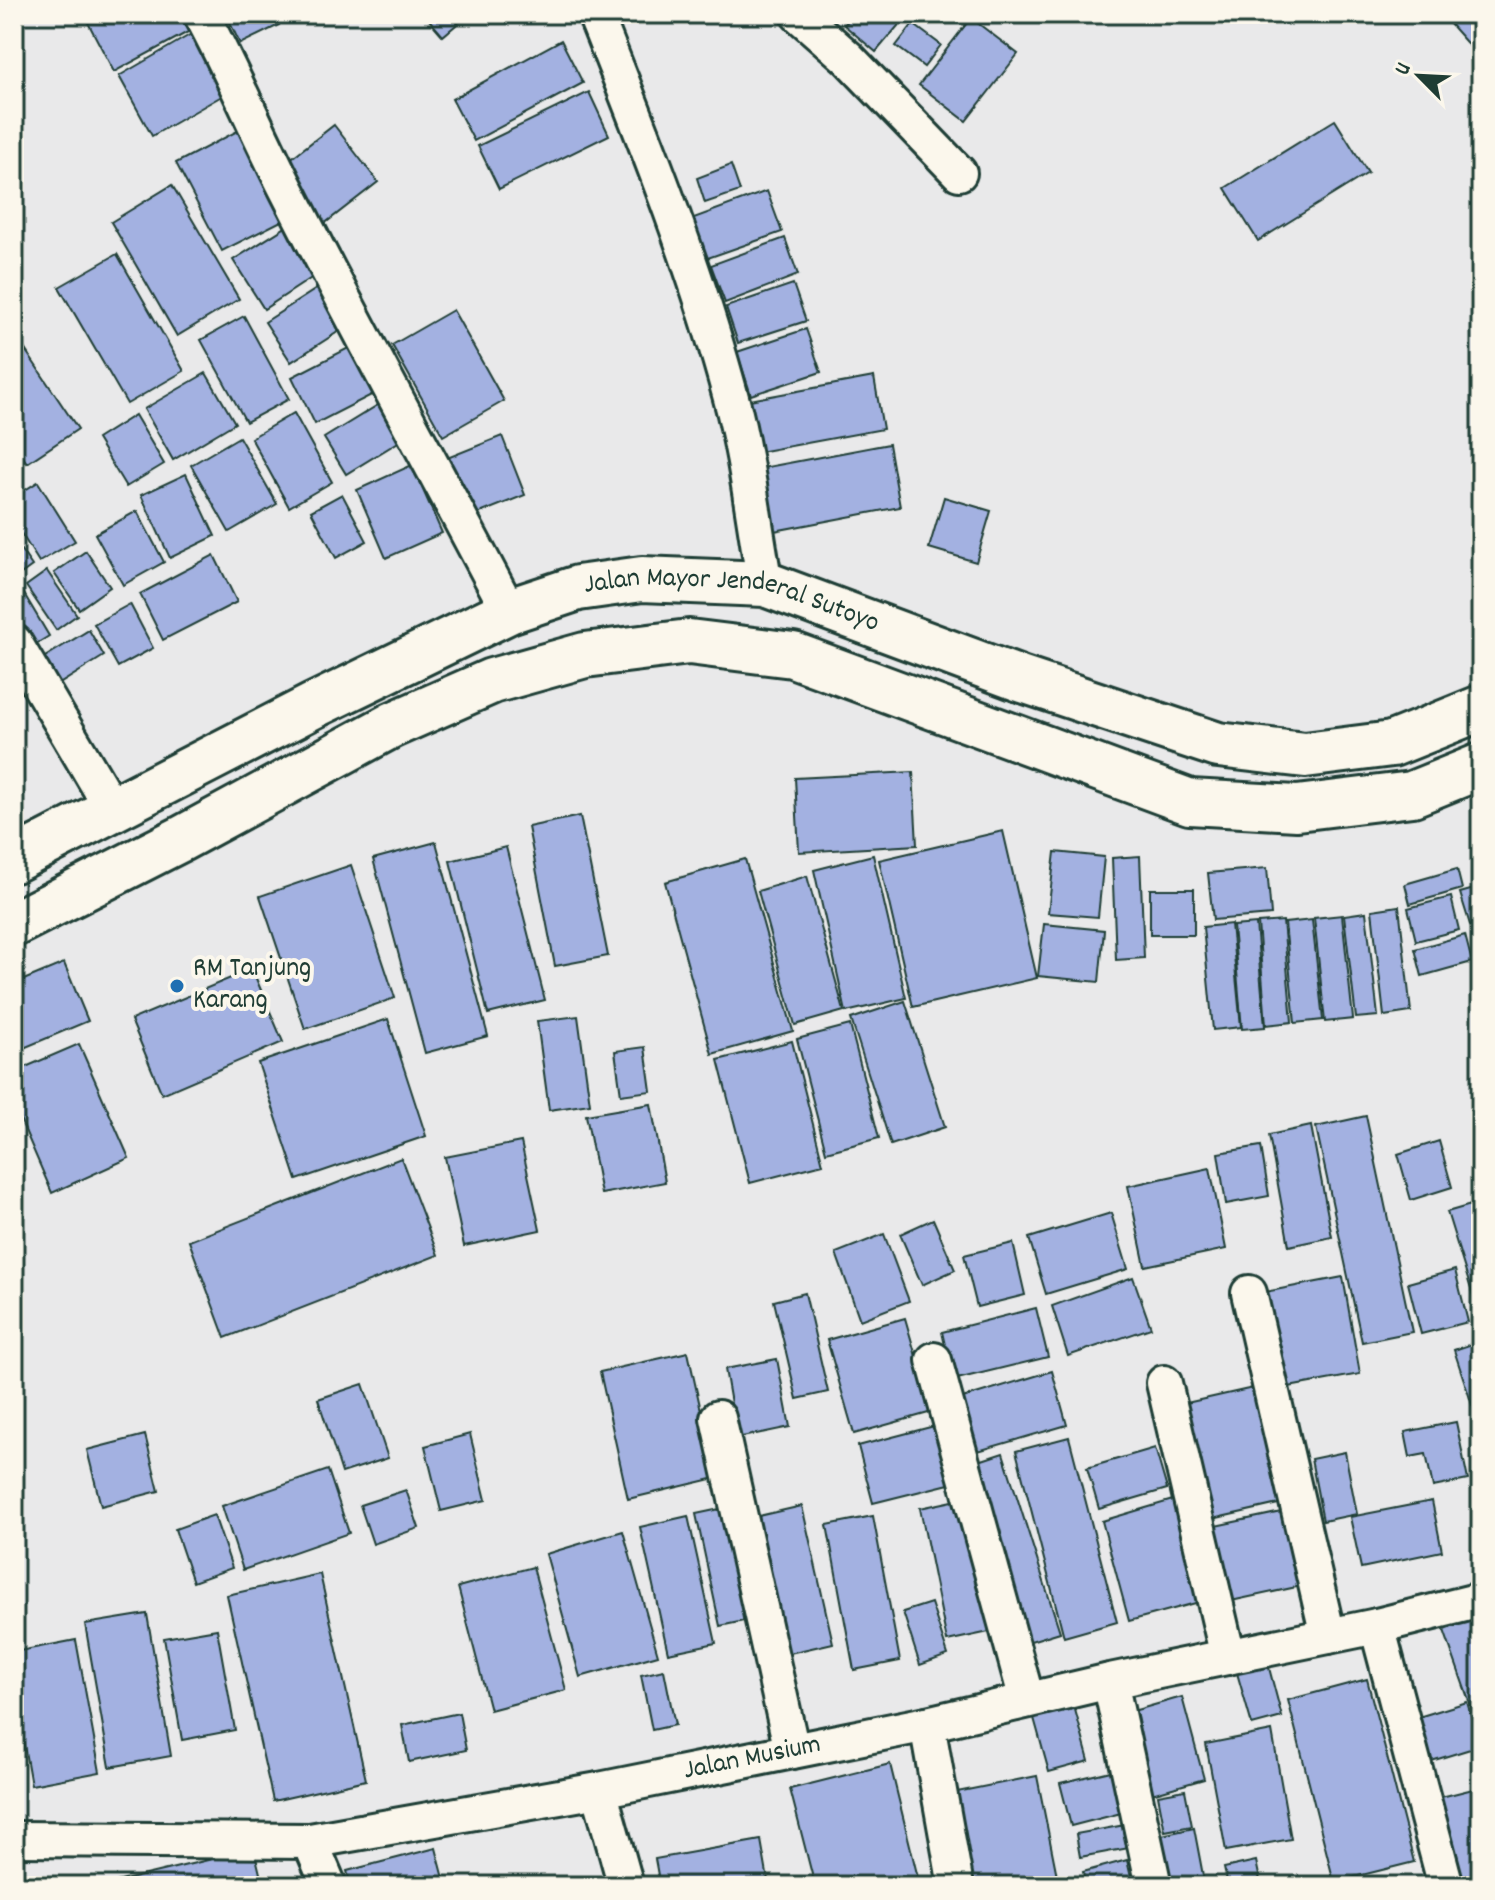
<svg xmlns="http://www.w3.org/2000/svg" width="1495" height="1900" font-family="Dekko,sans-serif">
<rect width="100%" height="100%" fill="#e9e9ea"/>
<filter id="ink" filterUnits="userSpaceOnUse"><feTurbulence type="fractalNoise" baseFrequency=".0125" numOctaves="2"/><feDisplacementMap in="SourceGraphic" scale="16" xChannelSelector="R" yChannelSelector="G"/><feConvolveMatrix kernelMatrix="1 2 1 2 8 2 1 2 1" color-interpolation-filters="sRGB"/></filter>
<g filter="url(#ink)">
<!-- building -->
<g fill="#a3b1e1" stroke="#1f3d34" stroke-width="2">
<path d="M192 14 199 26 114 72 84 15Z"/>
<path d="M226 14H274L279 25 240 44Z"/>
<path d="M424 14H469L443 36Z"/>
<path d="M854 14H908L876 52 844 25Z"/>
<path d="M1441 14H1481V59Z"/>
<path d="M971 18 1018 54 966 121 919 85Z"/>
<path d="M913 24 941 45 924 67 896 46Z"/>
<path d="M200 29 234 89 152 136 119 76Z"/>
<path d="M561 40 583 83 474 141 452 99Z"/>
<path d="M589 92 609 135 499 189 478 146Z"/>
<path d="M1335 120 1368 173 1258 241 1225 188Z"/>
<path d="M334 125 378 182 324 224 280 167Z"/>
<path d="M245 127 291 216 222 251 176 163Z"/>
<path d="M731 165 740 191 705 203 697 178Z"/>
<path d="M172 185 239 299 177 336 111 222Z"/>
<path d="M767 191 782 232 705 259 691 219Z"/>
<path d="M289 225 319 273 264 309 233 260Z"/>
<path d="M785 238 798 275 725 303 711 265Z"/>
<path d="M117 254 184 371 127 404 59 287Z"/>
<path d="M793 284 806 321 738 343 726 307Z"/>
<path d="M318 288 344 328 291 362 265 322Z"/>
<path d="M453 310 504 401 443 436 392 345Z"/>
<path d="M244 316 289 399 246 422 201 340Z"/>
<path d="M806 329 821 372 751 395 737 352Z"/>
<path d="M14 333 78 429 27 463 14 443Z"/>
<path d="M364 340 387 387 315 424 292 377Z"/>
<path d="M206 373 235 423 173 460 144 409Z"/>
<path d="M874 377 883 429 753 453 744 401Z"/>
<path d="M391 397 413 433 346 474 324 438Z"/>
<path d="M294 413 332 482 289 507 251 438Z"/>
<path d="M135 415 164 464 126 487 97 439Z"/>
<path d="M502 436 525 495 470 517 447 458Z"/>
<path d="M239 437 277 504 229 532 191 465Z"/>
<path d="M889 444 900 507 774 531 762 468Z"/>
<path d="M412 465 442 533 386 558 357 490Z"/>
<path d="M186 474 215 536 170 558 141 495Z"/>
<path d="M38 482 75 541 39 562 14 522V497Z"/>
<path d="M342 494 367 541 336 558 311 511Z"/>
<path d="M944 497 991 511 976 562 929 548Z"/>
<path d="M137 511 164 562 123 585 95 534Z"/>
<path d="M14 540 32 566 14 579Z"/>
<path d="M86 551 110 587 79 609 54 573Z"/>
<path d="M214 555 237 602 163 640 140 594Z"/>
<path d="M47 571 77 615 56 630 26 586Z"/>
<path d="M20 587 49 636 23 652 14 636V591Z"/>
<path d="M130 604 153 648 118 667 94 624Z"/>
<path d="M89 630 104 656 56 686 40 660Z"/>
<path d="M913 772 917 845 799 852 795 778Z"/>
<path d="M580 816 608 956 555 966 528 827Z"/>
<path d="M1003 831 1037 978 913 1007 879 860Z"/>
<path d="M436 842 488 1036 425 1053 373 859Z"/>
<path d="M506 847 545 1000 488 1014 450 861Z"/>
<path d="M1055 852 1104 857 1098 917 1048 913Z"/>
<path d="M873 855 906 998 846 1012 814 870Z"/>
<path d="M1140 856 1144 958 1116 960 1112 858Z"/>
<path d="M745 859 793 1031 712 1054 665 882Z"/>
<path d="M351 865 395 998 305 1029 260 896Z"/>
<path d="M1267 868 1271 915 1213 920 1208 873Z"/>
<path d="M1457 869 1462 889 1410 904 1405 884Z"/>
<path d="M807 876 844 1011 795 1025 758 891Z"/>
<path d="M1481 887V960L1460 893Z"/>
<rect x="1150" y="889" width="44" height="46"/>
<path d="M1451 897 1459 930 1416 941 1408 908Z"/>
<path d="M1399 906 1411 1012 1384 1016 1372 910Z"/>
<path d="M1366 912 1378 1016 1356 1018 1344 915Z"/>
<path d="M1342 915 1353 1019 1325 1022 1314 918Z"/>
<path d="M1312 920 1323 1020 1295 1023 1285 923Z"/>
<path d="M1283 921 1292 1022 1266 1025 1258 923Z"/>
<path d="M1044 924 1104 930 1099 982 1038 976Z"/>
<path d="M1231 924 1241 1027 1213 1030 1203 927Z"/>
<path d="M1256 924 1265 1027 1242 1029 1233 926Z"/>
<path d="M1465 935 1472 962 1422 976 1415 949Z"/>
<path d="M64 963 88 1021 14 1052V984Z"/>
<path d="M252 969 283 1042 162 1094 131 1020Z"/>
<path d="M905 1001 945 1127 891 1145 851 1019Z"/>
<path d="M578 1016 590 1104 549 1110 537 1021Z"/>
<path d="M388 1019 426 1136 297 1180 258 1063Z"/>
<path d="M850 1025 879 1138 826 1152 797 1039Z"/>
<path d="M792 1041 823 1164 750 1183 718 1060Z"/>
<path d="M79 1044 129 1158 52 1193 14 1105V1072Z"/>
<path d="M645 1047 651 1091 621 1095 615 1051Z"/>
<path d="M651 1104 665 1182 601 1194 586 1115Z"/>
<path d="M1366 1116 1412 1332 1362 1342 1316 1127Z"/>
<path d="M1311 1126 1332 1237 1289 1246 1269 1135Z"/>
<path d="M1439 1141 1452 1187 1411 1200 1398 1154Z"/>
<path d="M521 1142 540 1230 464 1246 445 1157Z"/>
<path d="M1261 1146 1269 1196 1226 1204 1218 1153Z"/>
<path d="M401 1158 438 1255 225 1338 189 1241Z"/>
<path d="M1210 1168 1226 1249 1145 1266 1128 1186Z"/>
<path d="M1481 1202V1314L1479 1315 1447 1212Z"/>
<path d="M1111 1213 1128 1269 1046 1294 1029 1238Z"/>
<path d="M933 1219 955 1270 922 1285 900 1234Z"/>
<path d="M884 1234 909 1301 860 1320 836 1253Z"/>
<path d="M1013 1243 1025 1295 977 1307 964 1255Z"/>
<path d="M1455 1270 1468 1322 1421 1334 1408 1283Z"/>
<path d="M1133 1277 1151 1328 1068 1356 1052 1306Z"/>
<path d="M1343 1277 1360 1374 1272 1390 1255 1294Z"/>
<path d="M805 1293 828 1392 797 1399 774 1301Z"/>
<path d="M1036 1308 1048 1357 953 1380 942 1332Z"/>
<path d="M905 1318 932 1412 854 1434 827 1340Z"/>
<path d="M1481 1341V1432L1454 1350Z"/>
<path d="M688 1352 716 1478 628 1499 600 1372Z"/>
<path d="M777 1359 790 1427 737 1438 725 1369Z"/>
<path d="M1052 1371 1067 1425 971 1453 956 1400Z"/>
<path d="M363 1384 388 1458 342 1473 318 1399Z"/>
<path d="M1262 1386 1287 1502 1199 1522 1173 1406Z"/>
<path d="M1456 1422 1468 1480 1433 1487 1426 1454 1410 1457 1405 1432Z"/>
<path d="M942 1424 957 1482 873 1503 858 1446Z"/>
<path d="M470 1434 486 1500 441 1511 425 1446Z"/>
<path d="M145 1435 159 1491 101 1506 87 1450Z"/>
<path d="M1069 1437 1117 1622 1064 1637 1016 1451Z"/>
<path d="M1155 1448 1167 1489 1099 1509 1087 1468Z"/>
<path d="M1345 1452 1357 1514 1323 1521 1311 1459Z"/>
<path d="M1003 1453 1060 1632 1024 1643 967 1465Z"/>
<path d="M328 1470 349 1533 243 1570 222 1506Z"/>
<path d="M406 1490 419 1528 373 1544 360 1505Z"/>
<path d="M967 1498 994 1631 947 1641 920 1508Z"/>
<path d="M1176 1499 1203 1601 1129 1621 1102 1521Z"/>
<path d="M1432 1501 1442 1551 1361 1568 1350 1517Z"/>
<path d="M734 1506 758 1618 720 1626 696 1514Z"/>
<path d="M802 1506 833 1643 781 1655 750 1518Z"/>
<path d="M1291 1510 1306 1585 1217 1604 1201 1529Z"/>
<path d="M214 1515 232 1568 193 1582 175 1529Z"/>
<path d="M688 1516 716 1643 668 1653 640 1527Z"/>
<path d="M873 1516 900 1661 854 1670 827 1525Z"/>
<path d="M623 1531 658 1655 580 1677 546 1554Z"/>
<path d="M533 1567 566 1690 490 1710 458 1587Z"/>
<path d="M320 1574 366 1780 273 1801 227 1595Z"/>
<path d="M931 1603 948 1655 920 1665 903 1612Z"/>
<path d="M147 1614 171 1756 110 1767 85 1624Z"/>
<path d="M1481 1616V1735L1444 1630Z"/>
<path d="M217 1629 235 1730 182 1740 164 1638Z"/>
<path d="M76 1640 100 1772 31 1785 14 1689V1652Z"/>
<path d="M1268 1664 1282 1717 1252 1725 1237 1673Z"/>
<path d="M664 1670 675 1725 652 1730 641 1675Z"/>
<path d="M1367 1679 1414 1862 1334 1882 1288 1700Z"/>
<path d="M1182 1697 1204 1779 1148 1795 1126 1713Z"/>
<path d="M1467 1702 1480 1746 1425 1763 1412 1719Z"/>
<path d="M1074 1706 1089 1761 1049 1772 1034 1718Z"/>
<path d="M459 1713 466 1750 409 1762 402 1725Z"/>
<path d="M1272 1731 1291 1839 1226 1851 1206 1744Z"/>
<path d="M890 1764 920 1886H815L790 1789Z"/>
<path d="M1115 1770 1125 1812 1071 1826 1060 1783Z"/>
<path d="M1037 1776 1059 1886H970L952 1793Z"/>
<path d="M1481 1787V1886H1454L1433 1799Z"/>
<path d="M1185 1790 1192 1826 1165 1831 1158 1795Z"/>
<path d="M1125 1825 1129 1848 1080 1857 1076 1834Z"/>
<path d="M1194 1828 1205 1886H1157L1148 1838Z"/>
<path d="M761 1840 769 1886H660L655 1859Z"/>
<path d="M436 1848 446 1886H351L347 1871Z"/>
<path d="M254 1849 263 1886H113L112 1883Z"/>
<path d="M1127 1860 1133 1886H1086L1083 1872Z"/>
<path d="M1256 1861 1261 1885 1228 1886 1224 1868Z"/>
</g>
<g fill="none" stroke-linecap="round" stroke-linejoin="round">
<defs>
<g id="minor">
<path d="M201 14C233 73 258 134 289 194 360 334 436 472 509 611"/>
<path d="M595 14C645 140 696 267 731 398 747 457 754 524 765 584"/>
<path d="M798 14 848 58 959 173"/>
<path d="M14 642 113 810"/>
<path d="M1249 1293 1328 1636"/>
<path d="M934 1360 1027 1700"/>
<path d="M1164 1383 1228 1657"/>
<path d="M718 1418 792 1751"/>
<path d="M1377 1626 1446 1886"/>
<path d="M1110 1681 1154 1886"/>
<path d="M927 1724 956 1886"/>
<path d="M599 1790 626 1886"/>
<path id="s1" d="M14 1839 310 1841 599 1790 927 1724 1110 1681 1377 1626 1481 1600"/>
<path d="M310 1841 329 1886"/>
</g>
<g id="primary">
<path id="s2" d="M14 860 313 706 509 611 578 588 642 579 765 584 1020 679 1218 745 1305 755 1392 744 1481 708"/>
<path d="M14 924 181 839 392 725 492 681 585 655 689 642 793 655 1190 802 1297 808 1412 794 1481 766"/>
</g>
</defs>
<!-- minor casing -->
<use href="#minor" stroke="#1f3d34" stroke-width="40"/>
<!-- primary casing -->
<use href="#primary" stroke="#1f3d34" stroke-width="50"/>
<!-- minor -->
<use href="#minor" stroke="#fbf7ec" stroke-width="34"/>
<!-- primary -->
<use href="#primary" stroke="#fbf7ec" stroke-width="44"/>
</g>
</g>
<!-- markers -->
<circle fill="#1f6fb2" stroke="#fbf7ec" stroke-width="3" cx="177" cy="986" r="8"/>
<g text-anchor="middle" dominant-baseline="central" stroke-width="8" stroke-linejoin="round" paint-order="stroke">
<!-- street labels -->
<g font-size="28" fill="#1f3d34" stroke="#fbf7ec">
<text stroke="none"><textPath href="#s2" startOffset="784">Jalan Mayor Jenderal Sutoyo</textPath></text>
<text stroke="none"><textPath href="#s1" startOffset="746">Jalan Musium</textPath></text>
</g>
<!-- poi labels -->
<g font-size="28" fill="#1f3d34" stroke="#fbf7ec" text-anchor="start">
<text x="193" y="970">RM Tanjung<tspan x="193" dy="32">Karang</tspan></text>
</g>
</g>
<!-- margin -->
<rect width="1495" height="1900" fill="none" stroke="#fbf7ec" stroke-width="48"/>
<rect x="24" y="24" width="1447" height="1852" fill="none" stroke="#1f3d34" stroke-width="3" filter="url(#ink)"/>
<!-- north arrow -->
<g transform="translate(1419 76) rotate(294)" stroke="#fbf7ec" stroke-width="6" paint-order="stroke">
<path d="M0-6L14 30L0 20L-14 30Z" fill="#1f3d34"/>
<text y="-12" font-size="22" font-weight="bold" text-anchor="middle" fill="#1f3d34">U</text>
</g>
</svg>
